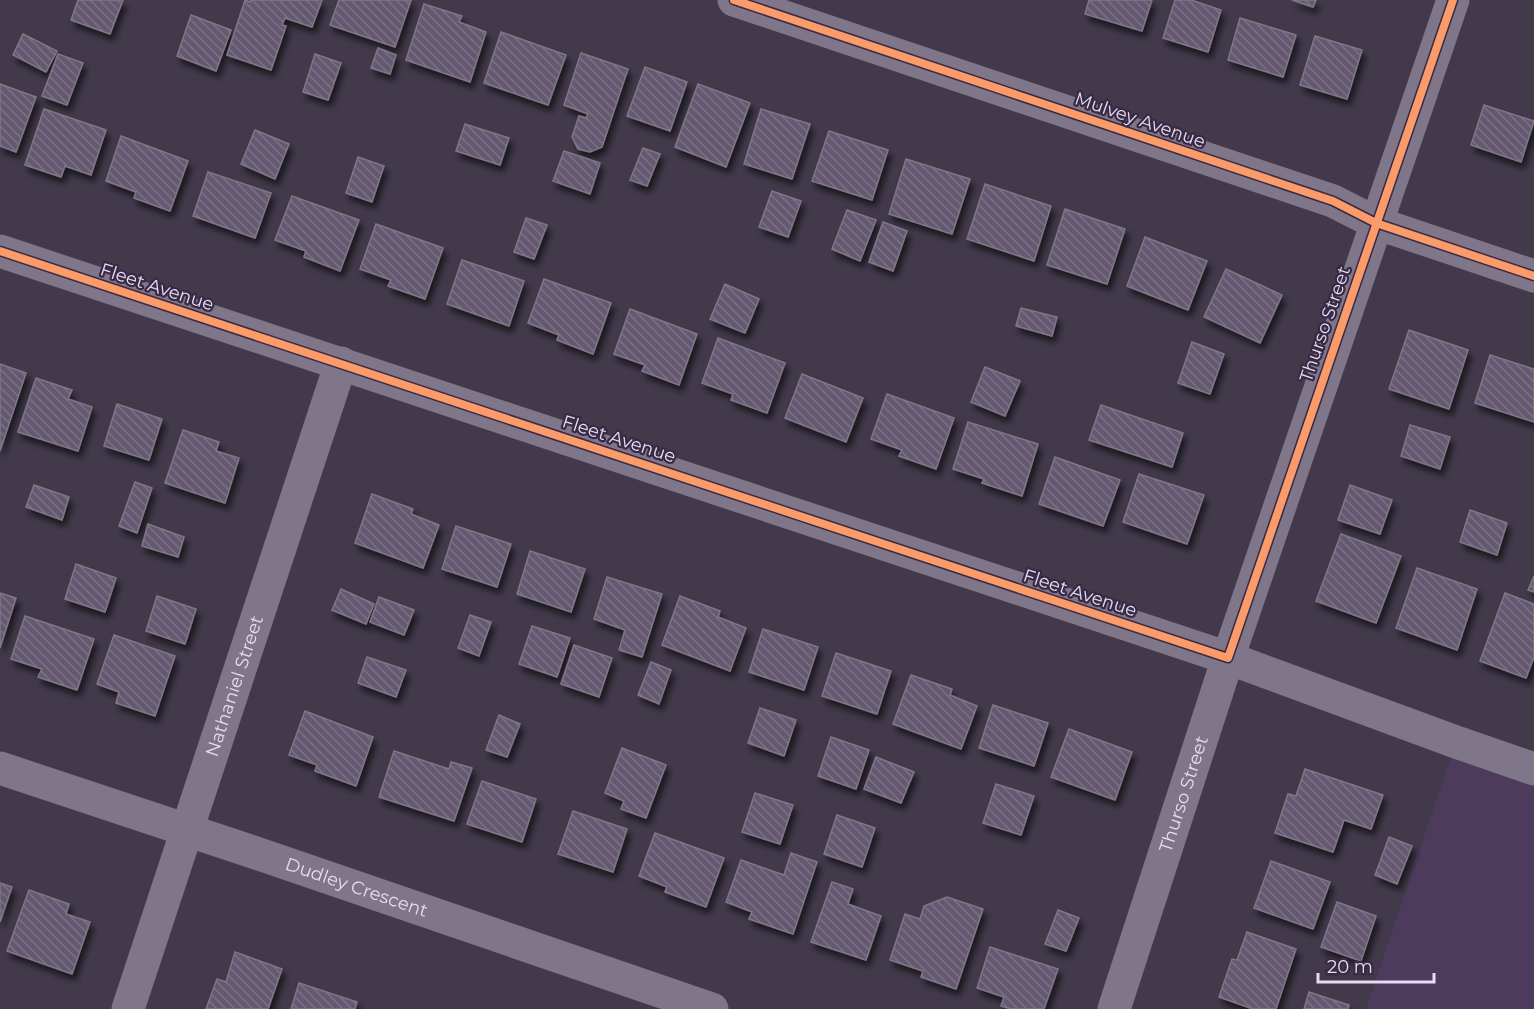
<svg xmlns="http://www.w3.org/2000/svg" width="1534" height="1009" font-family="Montserrat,sans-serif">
<defs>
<pattern id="building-back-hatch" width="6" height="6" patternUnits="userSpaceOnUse" patternTransform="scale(1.5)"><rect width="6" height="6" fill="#655971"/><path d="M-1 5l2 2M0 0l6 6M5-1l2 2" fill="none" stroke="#7b7086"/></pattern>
<filter id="shadow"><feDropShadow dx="3.5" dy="6" stdDeviation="3" flood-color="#0009"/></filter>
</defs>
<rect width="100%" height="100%" fill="#423a4b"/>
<!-- built -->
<path fill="#4c3b5c" d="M1456 742 1534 769V1009H1366Z"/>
<!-- building -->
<g fill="url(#building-back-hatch)" stroke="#7e7786" stroke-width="1.5" filter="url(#shadow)">
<path d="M78 0H123L110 34 71 20Z"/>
<path d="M245 0 250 2 251 0H322L312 27 285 18 282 25 286 26 271 70 227 55Z"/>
<path d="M339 0H411L395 47 330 25Z"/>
<path d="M1089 0H1152L1142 31 1085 14Z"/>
<path d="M1175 0H1191L1221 10 1208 52 1163 38Z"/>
<path d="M1292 0H1316L1313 7Z"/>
<path d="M424 4 462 16 459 22 486 32 470 82 406 60Z"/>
<path d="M191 15 231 30 216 71 177 56Z"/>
<path d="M1240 18 1296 35 1283 77 1228 60Z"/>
<path d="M501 32 566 55 548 105 484 83Z"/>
<path d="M23 34 57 51 46 72 13 55Z"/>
<path d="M1315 36 1362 50 1347 99 1300 85Z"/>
<path d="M378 48 396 55 390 74 371 68Z"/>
<path d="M581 53 628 69 602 147 590 152 578 149 572 137 579 116 586 118 588 114 564 105Z"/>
<path d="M58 54 83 63 67 105 42 96Z"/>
<path d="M315 54 341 63 328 100 303 92Z"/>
<path d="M645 67 687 82 670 131 627 116Z"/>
<path d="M0 84 36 97 16 152 0 146Z"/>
<path d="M698 84 750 103 726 167 675 147Z"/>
<path d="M1484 105 1534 121 1521 162 1471 145Z"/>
<path d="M44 109 106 130 91 175 65 166 61 177 25 165Z"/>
<path d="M761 109 810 124 792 179 744 164Z"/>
<path d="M465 124 509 138 500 165 456 151Z"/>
<path d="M255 130 289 144 275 179 241 164Z"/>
<path d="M829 131 888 150 872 200 812 181Z"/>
<path d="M121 136 188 161 170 211 134 198 136 192 106 181Z"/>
<path d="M643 148 660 154 647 186 630 180Z"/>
<path d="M564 151 600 163 590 194 553 181Z"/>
<path d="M358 157 384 166 372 202 346 193Z"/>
<path d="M906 159 970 179 952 234 889 214Z"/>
<path d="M208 172 271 193 255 238 193 216Z"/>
<path d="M985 184 1051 206 1034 261 967 239Z"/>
<path d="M772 191 801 201 788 237 759 227Z"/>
<path d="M292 196 359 220 340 271 304 257 306 251 275 240Z"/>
<path d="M1065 209 1125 229 1107 284 1047 265Z"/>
<path d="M847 210 876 220 860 261 832 249Z"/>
<path d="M526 218 547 225 534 259 514 252Z"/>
<path d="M883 222 907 231 893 271 869 262Z"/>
<path d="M376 224 443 248 425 299 388 286 391 280 360 269Z"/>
<path d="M1145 237 1207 261 1188 310 1127 286Z"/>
<path d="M462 260 524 281 509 326 447 304Z"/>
<path d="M1226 269 1282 295 1260 343 1204 317Z"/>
<path d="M544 279 611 303 593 354 557 340 559 335 528 323Z"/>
<path d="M725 284 759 299 745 333 710 319Z"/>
<path d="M1021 308 1057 317 1052 336 1016 326Z"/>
<path d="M630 309 697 334 679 385 642 371 645 365 614 354Z"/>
<path d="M1409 330 1468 350 1449 409 1389 389Z"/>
<path d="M718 338 785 363 767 413 731 400 733 394 702 383Z"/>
<path d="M1192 342 1224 354 1210 394 1178 383Z"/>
<path d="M1490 355 1534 369V422L1475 403Z"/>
<path d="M0 364 26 373 0 451Z"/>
<path d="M985 367 1020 381 1005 416 971 402Z"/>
<path d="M802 374 863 398 846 442 785 418Z"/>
<path d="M36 378 72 390 68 399 92 407 78 451 18 432Z"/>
<path d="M887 394 954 418 936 469 899 456 902 450 871 439Z"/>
<path d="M117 404 162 419 149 460 104 446Z"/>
<path d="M1101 405 1183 433 1172 467 1089 440Z"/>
<path d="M968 422 1038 444 1022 496 982 483 984 479 953 469Z"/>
<path d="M1410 425 1450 437 1440 469 1401 456Z"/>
<path d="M183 430 219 442 216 451 239 458 225 503 165 483Z"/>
<path d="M1055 457 1120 480 1103 526 1039 504Z"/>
<path d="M1139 474 1204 495 1187 544 1123 522Z"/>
<path d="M135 482 152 488 137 533 119 526Z"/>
<path d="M34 485 69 497 62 520 26 507Z"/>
<path d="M1350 485 1392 500 1380 534 1338 520Z"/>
<path d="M372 494 413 509 411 514 439 525 423 568 355 543Z"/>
<path d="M1470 510 1507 523 1497 555 1460 542Z"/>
<path d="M148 524 184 537 178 557 142 546Z"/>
<path d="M456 526 511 544 497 587 442 569Z"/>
<path d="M1341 534 1401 556 1376 623 1316 601Z"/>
<path d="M530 551 585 569 571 612 517 594Z"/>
<path d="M76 564 116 578 105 612 65 599Z"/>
<path d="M1417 568 1477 589 1457 650 1396 628Z"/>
<path d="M1534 576V592L1528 590Z"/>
<path d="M607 577 662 594 642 657 619 650 625 630 594 619Z"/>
<path d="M341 589 374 604 366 624 332 610Z"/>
<path d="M0 593 16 598 0 648Z"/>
<path d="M1505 593 1534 604V657L1526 678 1480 661Z"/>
<path d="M157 596 196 609 185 644 146 631Z"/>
<path d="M680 596 720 611 718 617 746 628 730 671 662 645Z"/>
<path d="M379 597 414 610 404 635 370 622Z"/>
<path d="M470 615 491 622 479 656 458 648Z"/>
<path d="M25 616 94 639 77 690 38 677 42 669 11 659Z"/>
<path d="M532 626 570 638 557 677 519 664Z"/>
<path d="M763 629 818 647 804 690 749 672Z"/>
<path d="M114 635 175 656 155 716 116 703 119 692 97 684Z"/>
<path d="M574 645 612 658 599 697 561 684Z"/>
<path d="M836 653 891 671 877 714 822 696Z"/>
<path d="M367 657 406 670 396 697 358 683Z"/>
<path d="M651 662 671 670 659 704 638 695Z"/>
<path d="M911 675 952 689 950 695 977 706 961 749 893 724Z"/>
<path d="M993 705 1048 723 1034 766 979 748Z"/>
<path d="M760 708 796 720 784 756 748 743Z"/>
<path d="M305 711 373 737 356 786 315 771 317 765 289 755Z"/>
<path d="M499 715 520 724 507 757 486 750Z"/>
<path d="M1069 729 1132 752 1115 800 1051 777Z"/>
<path d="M831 737 869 750 856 789 818 776Z"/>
<path d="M622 748 666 765 646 818 621 809 624 801 605 793Z"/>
<path d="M394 751 449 769 451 762 472 768 454 821 379 797Z"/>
<path d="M876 757 914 772 901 803 864 789Z"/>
<path d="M1305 769 1383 795 1371 829 1344 820 1333 852 1275 833 1288 794 1296 796Z"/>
<path d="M482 781 536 799 522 842 467 824Z"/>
<path d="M996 784 1034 796 1021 835 983 823Z"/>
<path d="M755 793 793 805 780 844 742 832Z"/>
<path d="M573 811 627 829 613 872 558 854Z"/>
<path d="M837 815 875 828 862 867 824 854Z"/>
<path d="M655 833 724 858 706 907 665 892 667 887 639 876Z"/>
<path d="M1389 837 1412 846 1397 884 1375 875Z"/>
<path d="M791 853 817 862 793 934 749 919 752 912 726 902 741 860 784 875Z"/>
<path d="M1271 861 1330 882 1313 929 1254 908Z"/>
<path d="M832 882 853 889 848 904 881 916 866 960 811 942Z"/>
<path d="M0 883 12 887 0 922Z"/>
<path d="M29 890 69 904 66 914 90 922 72 974 7 951Z"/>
<path d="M947 897 983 909 956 989 921 977 923 971 890 960 905 914 920 919 924 906Z"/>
<path d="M1337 902 1376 916 1361 961 1321 947Z"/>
<path d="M1058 910 1079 918 1066 951 1045 944Z"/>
<path d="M1247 932 1296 949 1276 1009H1253L1219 997 1232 959 1237 960Z"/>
<path d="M990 947 1058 969 1044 1009H1011L1001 1006 1004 997 977 988Z"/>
<path d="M235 952 282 969 268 1009H206L217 979 226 982Z"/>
<path d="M299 983 357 1002 355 1009H291Z"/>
<path d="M1309 992 1349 1005 1348 1009H1304Z"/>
</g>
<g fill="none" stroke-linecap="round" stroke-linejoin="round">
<!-- street -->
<g stroke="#7f7689" stroke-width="33">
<path d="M734 0 1333 201 1376 223 1534 276"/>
<path d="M0 251 1228 658 1456 742 1534 769"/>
<path id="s1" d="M0 768 250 851 712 1009"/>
<path id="s2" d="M128 1009 341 363"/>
<path id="s3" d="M1114 1009 1228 658 1453 0"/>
</g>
<defs>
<g id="cycleway">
<path d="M734 0 1333 201 1376 223 1534 276"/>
<path d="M0 251 1228 658 1453 0"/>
</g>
</defs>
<!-- cycleway casing -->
<use href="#cycleway" stroke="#382a46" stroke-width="11"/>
<!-- cycleway -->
<use href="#cycleway" stroke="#fa9b69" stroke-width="8"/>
</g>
<g text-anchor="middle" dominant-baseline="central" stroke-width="4.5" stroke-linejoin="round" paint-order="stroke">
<!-- street labels -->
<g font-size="18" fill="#e6def0" stroke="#382a46">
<text transform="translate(1140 120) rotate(19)">Mulvey Avenue</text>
<text transform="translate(157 287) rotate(18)">Fleet Avenue</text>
<text transform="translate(1325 324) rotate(-71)">Thurso Street</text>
<text transform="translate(619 439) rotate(18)">Fleet Avenue</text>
<text transform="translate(1080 593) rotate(18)">Fleet Avenue</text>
<text stroke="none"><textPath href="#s2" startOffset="340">Nathaniel Street</textPath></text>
<text stroke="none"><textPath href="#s3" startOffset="226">Thurso Street</textPath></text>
<text stroke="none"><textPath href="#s1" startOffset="376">Dudley Crescent</textPath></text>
</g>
</g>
<!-- scale -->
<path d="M1318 973v9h116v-9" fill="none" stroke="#e6def0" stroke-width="3"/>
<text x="1327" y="973" font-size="18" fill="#e6def0" stroke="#382a46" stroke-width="4.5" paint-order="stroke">20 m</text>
</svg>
